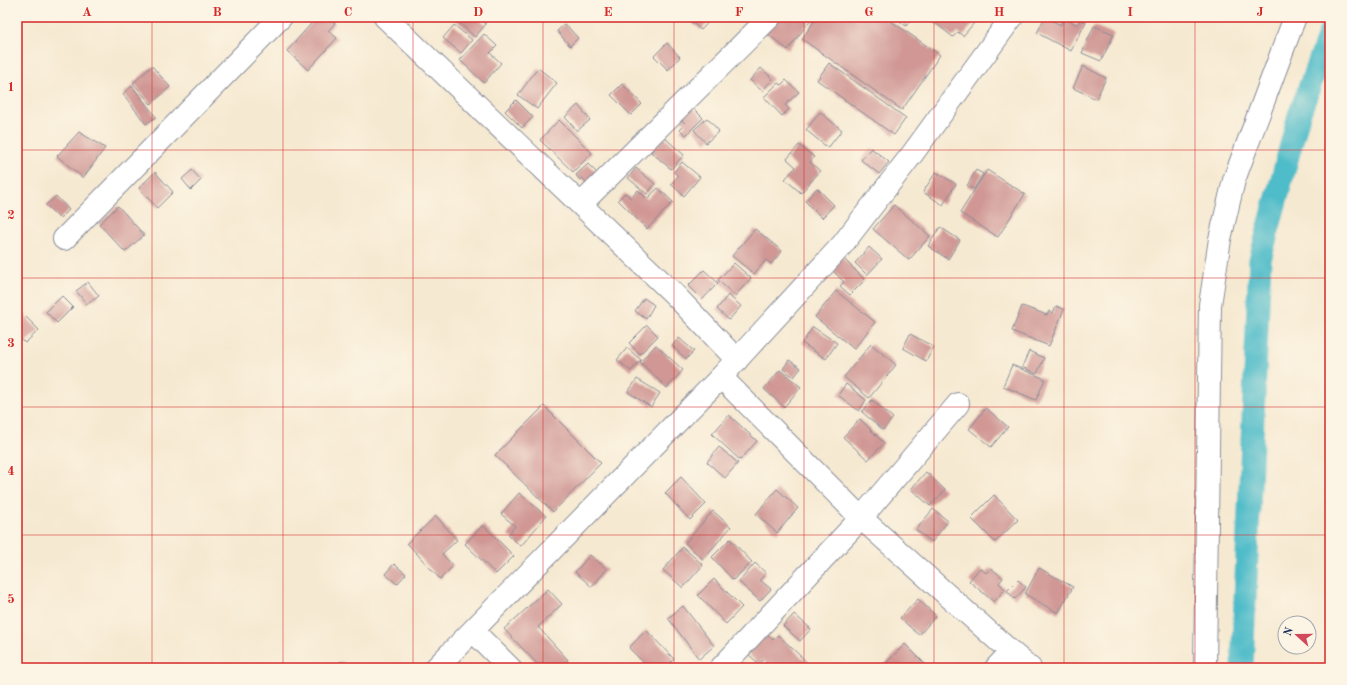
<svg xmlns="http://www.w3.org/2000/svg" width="1347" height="685" font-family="'Old Standard TT',serif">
<rect width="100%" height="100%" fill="#fcf5e5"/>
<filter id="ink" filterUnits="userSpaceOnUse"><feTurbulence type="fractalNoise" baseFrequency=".025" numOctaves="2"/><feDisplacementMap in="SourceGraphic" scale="8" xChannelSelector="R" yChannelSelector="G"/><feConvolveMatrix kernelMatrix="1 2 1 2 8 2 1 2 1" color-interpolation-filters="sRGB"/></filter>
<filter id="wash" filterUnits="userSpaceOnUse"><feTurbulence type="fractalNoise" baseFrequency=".012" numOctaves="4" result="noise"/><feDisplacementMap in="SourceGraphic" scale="16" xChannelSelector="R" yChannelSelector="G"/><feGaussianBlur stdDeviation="0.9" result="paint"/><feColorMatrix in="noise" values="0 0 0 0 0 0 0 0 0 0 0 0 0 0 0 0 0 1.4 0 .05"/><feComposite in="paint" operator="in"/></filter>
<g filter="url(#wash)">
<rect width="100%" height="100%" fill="#f6e9d1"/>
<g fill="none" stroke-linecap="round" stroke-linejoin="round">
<!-- canal -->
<path stroke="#4fbcc9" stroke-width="23" d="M1242 668 1260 260 1299 115 1330 32"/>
</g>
<g id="blocks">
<!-- building -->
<g fill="#d09794">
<path d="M317 17H328L335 23 328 31 337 38 308 70 287 51Z"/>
<path d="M457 17H477L486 24 475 37 455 19Z"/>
<path d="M690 17H713L701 30 688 19Z"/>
<path d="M776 17H808L811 19 788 50 765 32Z"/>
<path d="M817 17H885L940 55 902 110 802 39Z"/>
<path d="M894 17H913L906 26Z"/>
<path d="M938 17H969L968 19 974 23 963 36 958 32 953 37 934 22Z"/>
<path d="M1045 17 1061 25 1064 17H1072L1070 21 1077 25 1080 19 1086 22 1071 51 1037 33Z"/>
<path d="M565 24 578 38 570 46 557 31Z"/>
<path d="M454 25 472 40 461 53 443 38Z"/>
<path d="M1094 26 1114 34 1101 61 1082 53Z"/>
<path d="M484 34 497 46 490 53 501 63 484 83 460 60Z"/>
<path d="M667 43 680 57 668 70 654 56Z"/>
<path d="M829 63 906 118 894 135 817 80Z"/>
<path d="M152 66 170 87 151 104 133 83Z"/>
<path d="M1083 66 1106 78 1096 99 1073 88Z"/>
<path d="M538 68 557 83 537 109 518 95Z"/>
<path d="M761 68 773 79 762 91 750 80Z"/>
<path d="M786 80 799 92 785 105 789 109 782 116 764 97 778 83 781 85Z"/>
<path d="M622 84 642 104 631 115 611 95Z"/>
<path d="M132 86 156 117 146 124 123 94Z"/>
<path d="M516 100 533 117 522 128 505 111Z"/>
<path d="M578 105 590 120 577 131 565 117Z"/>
<path d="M690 105 703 118 686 135 680 130 686 124 679 117Z"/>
<path d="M820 112 842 130 828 148 806 130Z"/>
<path d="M707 118 719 131 706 143 694 130Z"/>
<path d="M559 120 592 153 573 172 540 140Z"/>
<path d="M79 132 105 148 83 178 57 156Z"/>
<path d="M664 137 684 155 671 169 651 152Z"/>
<path d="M799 145 814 157 810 162 820 171 801 193 785 179 796 167 787 159Z"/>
<path d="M871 148 889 162 879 174 861 160Z"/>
<path d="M682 162 700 177 684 196 671 184 678 176 674 172Z"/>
<path d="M588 164 598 174 588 184 582 178 580 180 576 175Z"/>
<path d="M636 168 655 184 647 194 628 178Z"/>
<path d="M192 170 201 180 191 190 182 179Z"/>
<path d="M976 170 983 174 974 189 967 186Z"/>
<path d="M987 170 1025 194 998 237 960 213Z"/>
<path d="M155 172 173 192 157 208 139 188Z"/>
<path d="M936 172 956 184 943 205 923 192Z"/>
<path d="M658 188 673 202 647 229 618 200 625 193 631 198 638 190 647 199Z"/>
<path d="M817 188 834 205 822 218 805 201Z"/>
<path d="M56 196 69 210 60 219 46 205Z"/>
<path d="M894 205 930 236 909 260 873 229Z"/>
<path d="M118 206 144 235 125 252 99 224Z"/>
<path d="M940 227 960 240 948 259 928 246Z"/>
<path d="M755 229 782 251 771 264 766 260 754 274 732 256Z"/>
<path d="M869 247 882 259 867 275 855 263Z"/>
<path d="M840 255 865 280 850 295 840 286 844 282 829 267Z"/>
<path d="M734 263 751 278 735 296 718 280Z"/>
<path d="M704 270 718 283 702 300 688 286Z"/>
<path d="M88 282 99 296 87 304 76 291Z"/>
<path d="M836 291 875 322 854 349 815 317Z"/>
<path d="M728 295 741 306 729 320 717 309Z"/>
<path d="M62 296 73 307 57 323 46 312Z"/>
<path d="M644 298 654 305 646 319 635 311Z"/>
<path d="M1022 306 1047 315 1049 311 1053 313 1056 306 1064 309 1049 346 1012 331Z"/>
<path d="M22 313 39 330 25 343 17 335V319Z"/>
<path d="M647 325 658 336 640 354 629 343Z"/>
<path d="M813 327 837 343 826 359 802 343Z"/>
<path d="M910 334 934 347 926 361 903 348Z"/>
<path d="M679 338 694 351 686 359 672 346Z"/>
<path d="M871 344 896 365 869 398 844 377Z"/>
<path d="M656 345 683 370 667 388 640 362Z"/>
<path d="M627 348 641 360 631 371 617 360Z"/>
<path d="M1029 351 1044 358 1037 374 1022 367Z"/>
<path d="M789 360 801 368 794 377 783 369Z"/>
<path d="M1012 365 1045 379 1036 400 1003 386Z"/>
<path d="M780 370 801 387 784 407 764 389Z"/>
<path d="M637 379 660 393 651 407 628 392Z"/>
<path d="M846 384 866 400 859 411 838 395Z"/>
<path d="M872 400 893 418 883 430 862 412Z"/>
<path d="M544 406 601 463 553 512 495 455Z"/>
<path d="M986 408 1008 427 991 447 969 429Z"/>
<path d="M729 415 757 441 740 460 712 434Z"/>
<path d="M860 419 884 443 868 460 843 437Z"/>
<path d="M719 447 738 463 725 478 707 462Z"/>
<path d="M926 472 945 490 930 506 911 489Z"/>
<path d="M681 477 706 504 690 520 665 493Z"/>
<path d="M777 489 798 508 777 533 756 514Z"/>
<path d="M519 493 546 516 521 546 508 535 515 526 501 514Z"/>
<path d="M994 495 1018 520 995 542 971 518Z"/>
<path d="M933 509 948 521 932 542 916 530Z"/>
<path d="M713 511 731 527 703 559 685 543Z"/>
<path d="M436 516 457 540 442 554 453 566 440 579 407 543Z"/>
<path d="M483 525 514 556 496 574 465 544Z"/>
<path d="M730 539 752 562 733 580 712 557Z"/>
<path d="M683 547 703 565 683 588 663 570Z"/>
<path d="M590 555 607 569 592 587 575 572Z"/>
<path d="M755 563 766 573 760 580 771 589 760 601 739 582Z"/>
<path d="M394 564 406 574 397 584 385 574Z"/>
<path d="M980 568 986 573 991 568 1003 578 999 583 1005 589 994 602 969 581Z"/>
<path d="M1039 568 1073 587 1058 613 1025 594Z"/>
<path d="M714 579 742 607 726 624 698 595Z"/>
<path d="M1018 580 1026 587 1015 599 1007 591Z"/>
<path d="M548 589 562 604 538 627 568 660 559 668H541L504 629Z"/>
<path d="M918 599 936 616 919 635 900 618Z"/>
<path d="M683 606 714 646 699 659 668 618Z"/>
<path d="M794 614 811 629 800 641 783 626Z"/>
<path d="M646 630 674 659 665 668H649L629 648Z"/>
<path d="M765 632 773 640 778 635 811 666 808 668H771L763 660 759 664 746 652Z"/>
<path d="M905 644 927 666 925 668H881Z"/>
<path d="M341 661 349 668H336Z"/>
</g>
</g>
</g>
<g filter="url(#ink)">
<use href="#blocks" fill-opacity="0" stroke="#888c98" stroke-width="1"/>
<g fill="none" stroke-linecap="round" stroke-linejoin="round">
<defs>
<g id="minor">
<path d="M385 17 674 294 737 360"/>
<path d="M581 204 770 17"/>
<path d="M64 239 281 17"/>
<path d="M721 377 861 518 1011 652"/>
<path d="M473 631 510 668"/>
<path d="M436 668 721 377 842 245 913 153 1012 17"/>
<path d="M721 668 861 518 958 404"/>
<path d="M996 668 1011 652 1030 668"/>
<path d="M1205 668 1210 305 1220 239 1234 180 1295 17"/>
</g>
</defs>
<!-- minor casing -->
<use href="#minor" stroke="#888c98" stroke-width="24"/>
<!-- minor -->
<use href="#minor" stroke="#fff" stroke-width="22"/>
</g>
</g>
<!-- grid -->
<path fill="none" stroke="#d62828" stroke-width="1" stroke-opacity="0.55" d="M152 17V668M283 17V668M413 17V668M543 17V668M674 17V668M804 17V668M934 17V668M1064 17V668M1195 17V668M17 150H1330M17 278H1330M17 407H1330M17 535H1330"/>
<!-- margin -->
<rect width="1347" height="685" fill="none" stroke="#fcf5e5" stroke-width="44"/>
<!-- north arrow -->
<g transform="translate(1297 635) rotate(291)"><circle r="19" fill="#fcf5e5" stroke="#a2a6af"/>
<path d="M0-3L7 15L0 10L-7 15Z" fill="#d1495b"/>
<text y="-6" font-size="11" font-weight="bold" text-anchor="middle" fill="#1b2f5e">N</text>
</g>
<rect x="22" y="22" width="1303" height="641" fill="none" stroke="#d62828" stroke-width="1.5"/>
<g font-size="13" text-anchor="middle" font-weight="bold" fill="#d62828">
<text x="87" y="16">A</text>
<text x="217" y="16">B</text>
<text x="348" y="16">C</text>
<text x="478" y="16">D</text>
<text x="608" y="16">E</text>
<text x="739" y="16">F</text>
<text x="869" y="16">G</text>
<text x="999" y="16">H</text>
<text x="1130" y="16">I</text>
<text x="1260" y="16">J</text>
<text x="11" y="91">1</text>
<text x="11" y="219">2</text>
<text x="11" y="347">3</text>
<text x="11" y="475">4</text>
<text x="11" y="603">5</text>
</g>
</svg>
